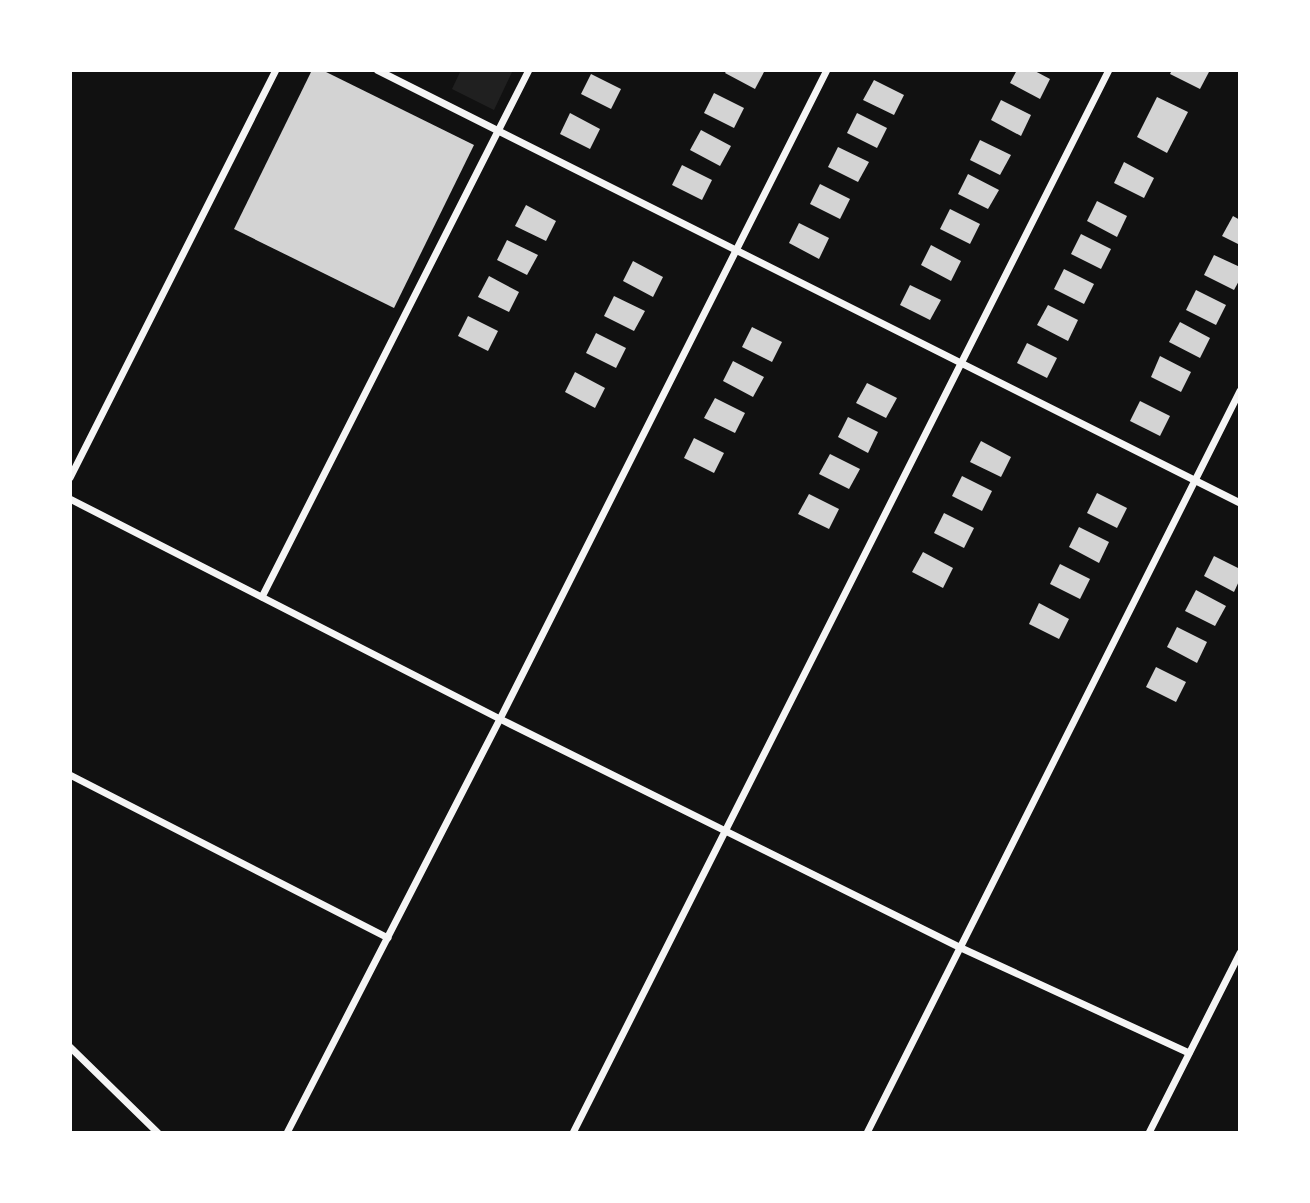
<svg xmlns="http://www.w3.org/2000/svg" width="1310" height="1203" font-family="'PT Serif',serif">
<rect width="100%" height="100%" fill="#111"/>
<!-- green -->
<path fill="#202020" d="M461 70H513L494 110 452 89Z"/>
<!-- building -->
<g fill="#d3d3d3">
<path d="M312 70H322L474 145 394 308 234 229Z"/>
<path d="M727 70H765L755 89 725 73Z"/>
<path d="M1017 70H1033L1050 79 1040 99 1010 83Z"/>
<path d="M1172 70H1210L1200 89 1170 74Z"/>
<path d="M591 74 621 89 611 109 581 94Z"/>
<path d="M874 80 904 95 894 115 863 100Z"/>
<path d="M714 93 744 108 734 128 704 113Z"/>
<path d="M1157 97 1188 112 1167 153 1137 137Z"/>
<path d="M1001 100 1031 115 1021 136 991 120Z"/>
<path d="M570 113 600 129 590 149 560 134Z"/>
<path d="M857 113 887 128 877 148 847 133Z"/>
<path d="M701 130 731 146 720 166 690 150Z"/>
<path d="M980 140 1011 155 1000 175 970 160Z"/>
<path d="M838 147 869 162 858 182 828 167Z"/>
<path d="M1124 162 1154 178 1144 198 1114 183Z"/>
<path d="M682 165 712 180 702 200 672 185Z"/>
<path d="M968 174 999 190 988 209 958 194Z"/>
<path d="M820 184 850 199 840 219 810 204Z"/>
<path d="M1097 201 1127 216 1117 237 1087 221Z"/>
<path d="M526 205 556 221 546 241 515 226Z"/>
<path d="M950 209 980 224 970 244 940 229Z"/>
<path d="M1233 216 1240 220V245L1222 236Z"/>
<path d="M799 223 829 238 819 259 789 243Z"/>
<path d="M1081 234 1111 249 1101 269 1071 254Z"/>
<path d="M507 240 538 255 527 275 497 260Z"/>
<path d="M931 245 961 261 951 281 921 265Z"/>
<path d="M1214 255 1240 267V279L1234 290 1204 275Z"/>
<path d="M633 261 663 277 653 297 623 281Z"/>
<path d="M1064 269 1094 284 1084 304 1054 289Z"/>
<path d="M489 276 519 292 509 312 478 297Z"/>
<path d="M910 285 941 300 930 320 900 305Z"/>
<path d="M1196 290 1226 305 1216 325 1186 310Z"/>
<path d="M614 296 645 311 634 331 604 316Z"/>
<path d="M1048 305 1078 320 1068 341 1037 325Z"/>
<path d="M468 316 498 331 488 351 458 336Z"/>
<path d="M1180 322 1210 338 1200 358 1169 342Z"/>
<path d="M752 327 782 342 772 362 742 347Z"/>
<path d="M596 333 626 348 616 368 586 353Z"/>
<path d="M1027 343 1057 358 1047 378 1017 363Z"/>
<path d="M1160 356 1191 372 1181 392 1151 377Z"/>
<path d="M733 361 764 377 753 397 723 381Z"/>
<path d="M575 372 605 388 595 408 565 392Z"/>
<path d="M867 383 897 398 886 418 856 403Z"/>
<path d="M715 398 745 413 735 433 704 418Z"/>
<path d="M1140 401 1170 416 1160 436 1130 421Z"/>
<path d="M848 417 878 432 868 453 838 437Z"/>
<path d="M694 438 724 453 714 473 684 458Z"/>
<path d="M981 441 1011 457 1001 477 970 462Z"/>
<path d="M830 454 860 469 849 489 819 474Z"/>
<path d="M962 476 992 491 982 511 952 496Z"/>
<path d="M1097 493 1127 508 1117 528 1087 513Z"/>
<path d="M809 494 839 509 829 529 798 514Z"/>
<path d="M944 513 974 528 964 548 934 533Z"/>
<path d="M1079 527 1109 542 1099 563 1069 547Z"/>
<path d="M923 552 953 568 943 588 912 572Z"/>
<path d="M1214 556 1240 569V579L1234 592 1204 576Z"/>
<path d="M1060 564 1090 579 1080 599 1050 584Z"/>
<path d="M1196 590 1226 606 1215 626 1185 611Z"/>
<path d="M1039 603 1069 619 1059 639 1029 624Z"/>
<path d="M1177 627 1207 642 1197 663 1167 647Z"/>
<path d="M1156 667 1186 682 1176 702 1146 687Z"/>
</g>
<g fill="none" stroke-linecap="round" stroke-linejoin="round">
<!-- minor -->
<g stroke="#f5f5f5" stroke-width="7">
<path d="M377 70 1240 503"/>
<path d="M70 478 276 70"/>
<path d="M70 499 500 719 959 947 1189 1053"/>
<path d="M262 597 529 70"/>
<path d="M70 775 388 938"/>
<path d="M70 1047 158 1133"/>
<path d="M287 1133 500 719 827 70"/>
<path d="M573 1133 1109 70"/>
<path d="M867 1133 1240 391"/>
<path d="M1149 1133 1240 953"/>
</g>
</g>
<!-- border -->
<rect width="1310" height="1203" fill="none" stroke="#ffffff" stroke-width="144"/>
</svg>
